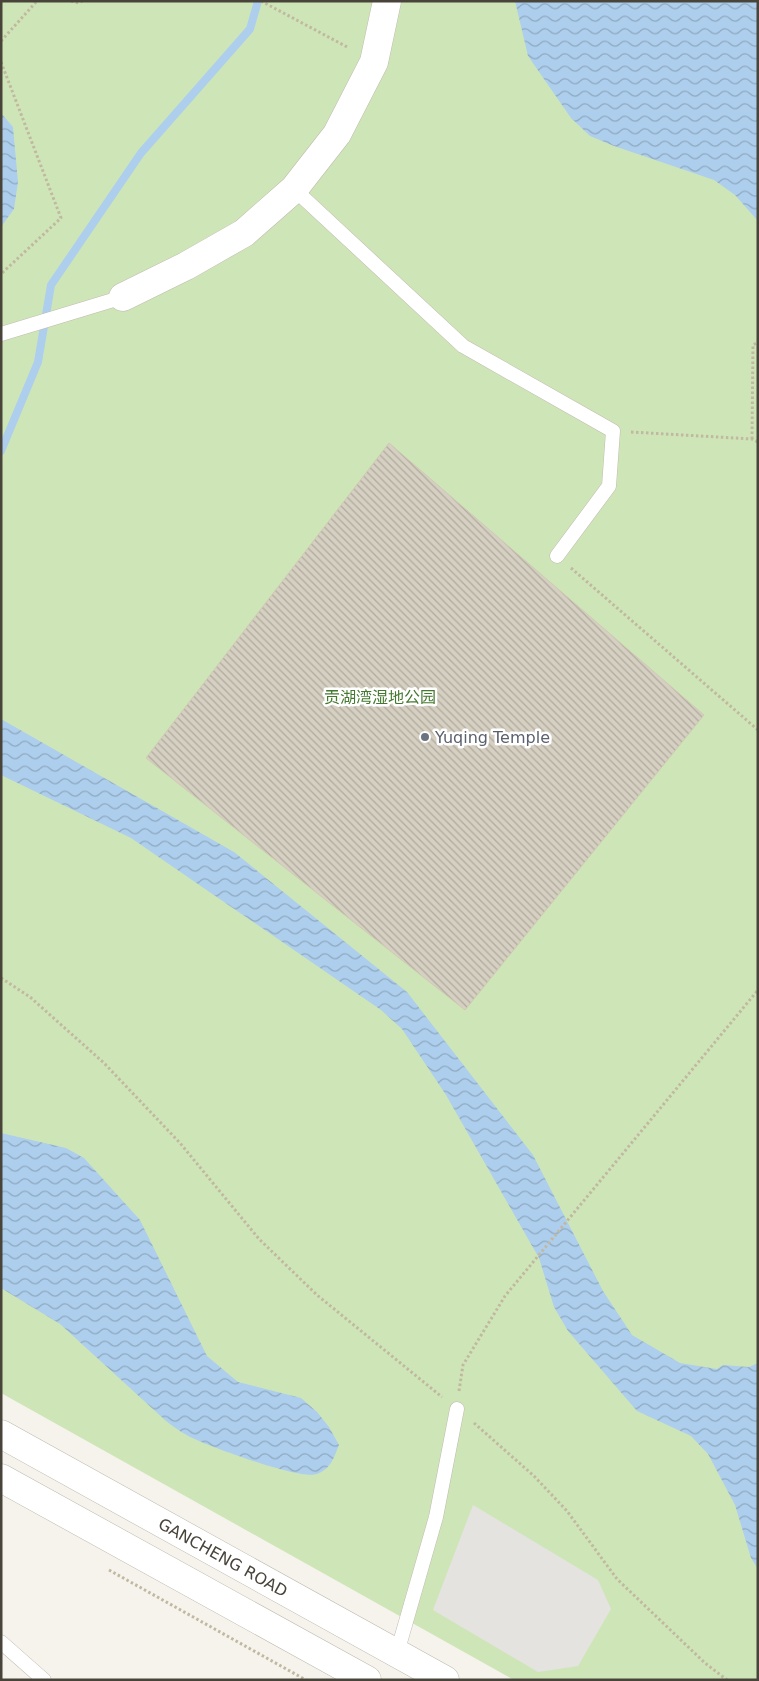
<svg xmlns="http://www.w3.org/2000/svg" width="759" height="1681" font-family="'DejaVu Sans','Noto Sans SC',sans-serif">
<defs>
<pattern id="water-waves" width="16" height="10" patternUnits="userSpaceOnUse" patternTransform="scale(1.25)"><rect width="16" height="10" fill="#adceed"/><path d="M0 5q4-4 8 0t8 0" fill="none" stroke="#8fa9c1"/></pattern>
<pattern id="building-back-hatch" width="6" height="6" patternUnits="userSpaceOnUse" patternTransform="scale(1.25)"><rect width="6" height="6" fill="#d6d0c2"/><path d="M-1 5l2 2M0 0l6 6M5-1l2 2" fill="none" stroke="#b0aa9f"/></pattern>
</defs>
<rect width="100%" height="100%" fill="#f5f3ec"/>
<!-- green -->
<path fill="#cee6b7" d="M1 1H758V1680H514L1 1393Z"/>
<!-- parking -->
<path fill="#e4e3e0" d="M473 1505 598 1580 611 1609 578 1666 538 1672 433 1610Z"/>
<!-- water -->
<g fill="url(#water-waves)">
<path d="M515 1H758V221L735 195 714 180 614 146 590 136 571 118 528 56Z"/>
<path d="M1 113 13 127 18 182 14 209 1 227Z"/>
<path d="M1 719 234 852 407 992 533 1155 603 1291 632 1335 680 1363 717 1369 723 1365 749 1367 758 1363V1569L751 1558 735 1505 708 1454 691 1436 637 1411 568 1331 554 1307 539 1258 446 1095 402 1029 381 1010 131 838 1 775Z"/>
<path d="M1 1133 66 1148 84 1158 140 1220 207 1356 238 1382 301 1398 317 1412 329 1427 339 1445C334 1457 331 1469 317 1474 301 1480 217 1449 199 1441 187 1436 176 1429 166 1421L60 1324 1 1288Z"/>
</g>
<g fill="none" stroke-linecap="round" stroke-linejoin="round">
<!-- stream -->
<path stroke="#adceed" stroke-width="8" d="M1 451 38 362 51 285 141 153 250 29 258 1"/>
</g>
<!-- building -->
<path fill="url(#building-back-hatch)" stroke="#d1c8b5" d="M389 443 704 715 465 1010 146 758Z"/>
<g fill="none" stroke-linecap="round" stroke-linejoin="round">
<defs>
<g id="service">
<path d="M294 189 463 346 613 431 609 486 557 556"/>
<path d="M1 334 123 297"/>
<path d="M1 1642 44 1680"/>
<path d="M397 1653 436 1517 457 1409"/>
</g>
<path id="minor" d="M123 297 186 266 244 233 294 189 337 134 374 62 387 1"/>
<g id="tertiary">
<path id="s1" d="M1 1434 445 1680"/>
<path d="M1 1478 367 1680"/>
</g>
</defs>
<!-- service casing -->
<use href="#service" stroke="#c0bbaf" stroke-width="15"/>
<!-- minor casing -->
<use href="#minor" stroke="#c0bbaf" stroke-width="29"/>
<!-- tertiary casing -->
<use href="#tertiary" stroke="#c0bbaf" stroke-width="29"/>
<!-- path -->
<g stroke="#c1b8a1" stroke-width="3" stroke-dasharray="2.5 2.5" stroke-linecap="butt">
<path d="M71 1 79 3 82 1"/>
<path d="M261 1 349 48"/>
<path d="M1 41 37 1"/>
<path d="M1 62 61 218 1 274"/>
<path d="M631 432 752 439 758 442"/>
<path d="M752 439 753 345 758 342"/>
<path d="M571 568 758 730"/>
<path d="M1 978 30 997 104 1063 180 1143 259 1239 317 1295 442 1397"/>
<path d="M459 1391 463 1365 505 1296 758 990"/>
<path d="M474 1423 534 1476 567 1511 617 1579 705 1663 727 1680"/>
<path d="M109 1570 306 1680"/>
</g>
<!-- service -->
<use href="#service" stroke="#fff" stroke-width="14"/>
<!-- minor -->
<use href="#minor" stroke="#fff" stroke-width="28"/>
<!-- tertiary -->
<use href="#tertiary" stroke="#fff" stroke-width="28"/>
</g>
<!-- markers -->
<circle fill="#6b7280" stroke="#fff" stroke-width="2" cx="425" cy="737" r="5"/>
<g text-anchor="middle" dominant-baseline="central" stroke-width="5" stroke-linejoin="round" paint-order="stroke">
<!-- park labels -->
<g font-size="16" fill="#45792f" stroke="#fff">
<text x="380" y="697">贡湖湾湿地公园</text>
</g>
<!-- worship labels -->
<g font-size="16" fill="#5b616d" stroke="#fff" text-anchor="start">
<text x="435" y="737">Yuqing Temple</text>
</g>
<!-- street labels -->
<g font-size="16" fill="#49443a" stroke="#fff">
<text stroke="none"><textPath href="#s1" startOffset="254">GANCHENG ROAD</textPath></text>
</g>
</g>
<!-- border -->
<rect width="759" height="1681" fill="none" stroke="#49443a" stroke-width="5"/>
</svg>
